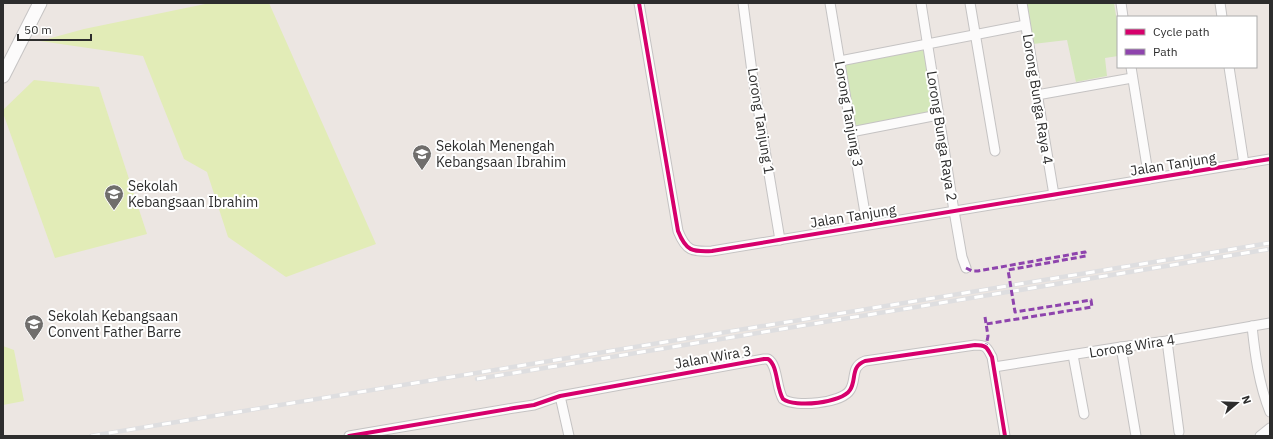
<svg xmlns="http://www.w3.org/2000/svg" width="1273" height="439" font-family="'IBM Plex Sans',sans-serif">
<rect width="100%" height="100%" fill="#ece6e2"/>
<!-- green -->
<g fill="#d4e7ba">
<path d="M1026 3H1114L1118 28V56L1105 58 1107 76 1076 82 1067 40 1033 44Z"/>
<path d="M924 50 934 112 856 128 845 64Z"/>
</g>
<!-- pitch -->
<g fill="#e2ecb7">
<path d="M210 3H269L376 244 286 277 228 237 207 172 184 159 143 56 40 41 84 29Z"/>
<path d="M34 80 99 87 147 234 55 258 3 113V110Z"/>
<path d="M3 346 14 350 24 401 3 405Z"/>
</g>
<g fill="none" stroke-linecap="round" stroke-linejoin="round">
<defs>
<g id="street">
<path d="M639 3 678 231C686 251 692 252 712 251L1270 159"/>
<path d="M743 3 752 72 780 240"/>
<path d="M830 3 867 225"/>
<path d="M921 3 954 211 962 257 966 268"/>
<path d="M970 3 995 151"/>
<path d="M1022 3 1054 195"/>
<path d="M1121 3 1123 17"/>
<path d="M1220 3 1222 17"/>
<path d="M840 61 1025 25"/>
<path d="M1131 67 1149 179"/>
<path d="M1229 67 1244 164"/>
<path d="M1037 95 1132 78"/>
<path d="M851 132 938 115"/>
<path d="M1252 326C1255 355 1259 385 1270 412"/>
<path d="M1167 341 1179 432"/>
<path d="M1121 347 1136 436"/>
<path d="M1073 355 1084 414"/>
<path d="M994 367 1121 347 1167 341 1270 323"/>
<path d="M560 396 569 436"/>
<path d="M349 436 514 408 534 405 560 396 764 359H768C778 365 776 388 783 399 795 408 842 403 850 390 857 379 850 367 865 361L975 345C987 345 987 348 992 357L1005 436"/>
<path d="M1260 436 1270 428"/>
</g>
<path id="secondary" d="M3 76 40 3"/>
</defs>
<!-- street casing -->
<use href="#street" stroke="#c5c3c3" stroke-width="11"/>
<!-- secondary casing -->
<use href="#secondary" stroke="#c5c3c3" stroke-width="15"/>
<!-- street -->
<use href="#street" stroke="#fcfbfb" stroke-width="9"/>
<!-- secondary -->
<use href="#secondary" stroke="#fcfbfb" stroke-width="13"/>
<defs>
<g id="rail">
<path d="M477 379 1270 249"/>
<path d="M91 436 1270 243"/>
</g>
</defs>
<!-- rail casing -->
<use href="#rail" stroke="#dedee0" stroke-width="4.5"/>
<!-- rail -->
<use href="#rail" stroke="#fff" stroke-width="3" stroke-dasharray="9" stroke-linecap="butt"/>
<!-- quiet -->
<g stroke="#8e44ad" stroke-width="3" stroke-dasharray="6 3" stroke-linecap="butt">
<path d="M966 268 972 271H978L1085 252 1086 256 1008 270 1015 312 1091 300 1092 307 986 324"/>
<path d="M985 317 988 336 986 346"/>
</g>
<defs>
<g id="cycleway">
<path d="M639 3 678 231C686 251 692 252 712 251L1270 159"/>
<path d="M349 436 514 408 534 405 560 396 764 359H768C778 365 776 388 783 399 795 408 842 403 850 390 857 379 850 367 865 361L975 345C987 345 987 348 992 357L1005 436"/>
</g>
</defs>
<!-- cycleway casing -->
<use href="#cycleway" stroke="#fff" stroke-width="6"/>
<!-- cycleway -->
<use href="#cycleway" stroke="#d6006c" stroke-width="4"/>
</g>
<!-- icons -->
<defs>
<symbol id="school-pin" viewBox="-11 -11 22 30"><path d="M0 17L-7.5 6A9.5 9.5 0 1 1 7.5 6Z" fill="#706e6c" stroke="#fff"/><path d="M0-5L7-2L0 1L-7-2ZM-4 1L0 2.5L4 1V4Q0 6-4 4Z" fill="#fff"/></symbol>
</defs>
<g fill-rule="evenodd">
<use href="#school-pin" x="411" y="143" width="22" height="30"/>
<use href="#school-pin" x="103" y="183" width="22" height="30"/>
<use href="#school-pin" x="23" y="313" width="22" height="30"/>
</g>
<g text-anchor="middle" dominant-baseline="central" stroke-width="4" stroke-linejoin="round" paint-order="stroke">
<!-- street labels -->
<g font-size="14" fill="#2d2d2d" stroke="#fff">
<text transform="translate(1038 99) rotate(81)">Lorong Bunga Raya 4</text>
<text transform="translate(849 114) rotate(80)">Lorong Tanjung 3</text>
<text transform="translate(761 121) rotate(81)">Lorong Tanjung 1</text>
<text transform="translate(942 136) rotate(81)">Lorong Bunga Raya 2</text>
<text transform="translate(1173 164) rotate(-9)">Jalan Tanjung</text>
<text transform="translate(853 216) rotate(-9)">Jalan Tanjung</text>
<text transform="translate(1132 346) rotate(-9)">Lorong Wira 4</text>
<text transform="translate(713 357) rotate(-10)">Jalan Wira 3</text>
</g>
<!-- poi labels -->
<g font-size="14" fill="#2d2d2d" stroke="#fff" text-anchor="start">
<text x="436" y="146">Sekolah Menengah<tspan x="436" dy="16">Kebangsaan Ibrahim</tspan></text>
<text x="128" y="186">Sekolah<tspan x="128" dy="16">Kebangsaan Ibrahim</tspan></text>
<text x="48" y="316">Sekolah Kebangsaan<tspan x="48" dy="16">Convent Father Barre</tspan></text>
</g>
</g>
<!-- border -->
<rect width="1273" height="439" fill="none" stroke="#2d2d2d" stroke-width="8"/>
<!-- legend -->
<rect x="1117" y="16" width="140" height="52" fill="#ffffff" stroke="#ababab"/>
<rect x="1125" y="29" width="20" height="6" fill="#d6006c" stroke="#ababab"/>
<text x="1153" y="36" font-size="12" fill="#2d2d2d">Cycle path</text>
<rect x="1125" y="49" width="20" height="6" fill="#8e44ad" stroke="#ababab"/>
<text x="1153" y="56" font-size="12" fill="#2d2d2d">Path</text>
<!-- north arrow -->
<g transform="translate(1237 403) rotate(71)" stroke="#ffffff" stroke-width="3" paint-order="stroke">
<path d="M0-3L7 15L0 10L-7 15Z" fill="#2d2d2d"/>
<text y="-6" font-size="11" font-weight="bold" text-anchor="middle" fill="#2d2d2d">N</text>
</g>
<!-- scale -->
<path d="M18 34v6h73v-6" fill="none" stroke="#2d2d2d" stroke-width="2"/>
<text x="24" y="34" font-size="12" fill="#2d2d2d" stroke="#ffffff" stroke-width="3" paint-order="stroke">50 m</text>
</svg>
